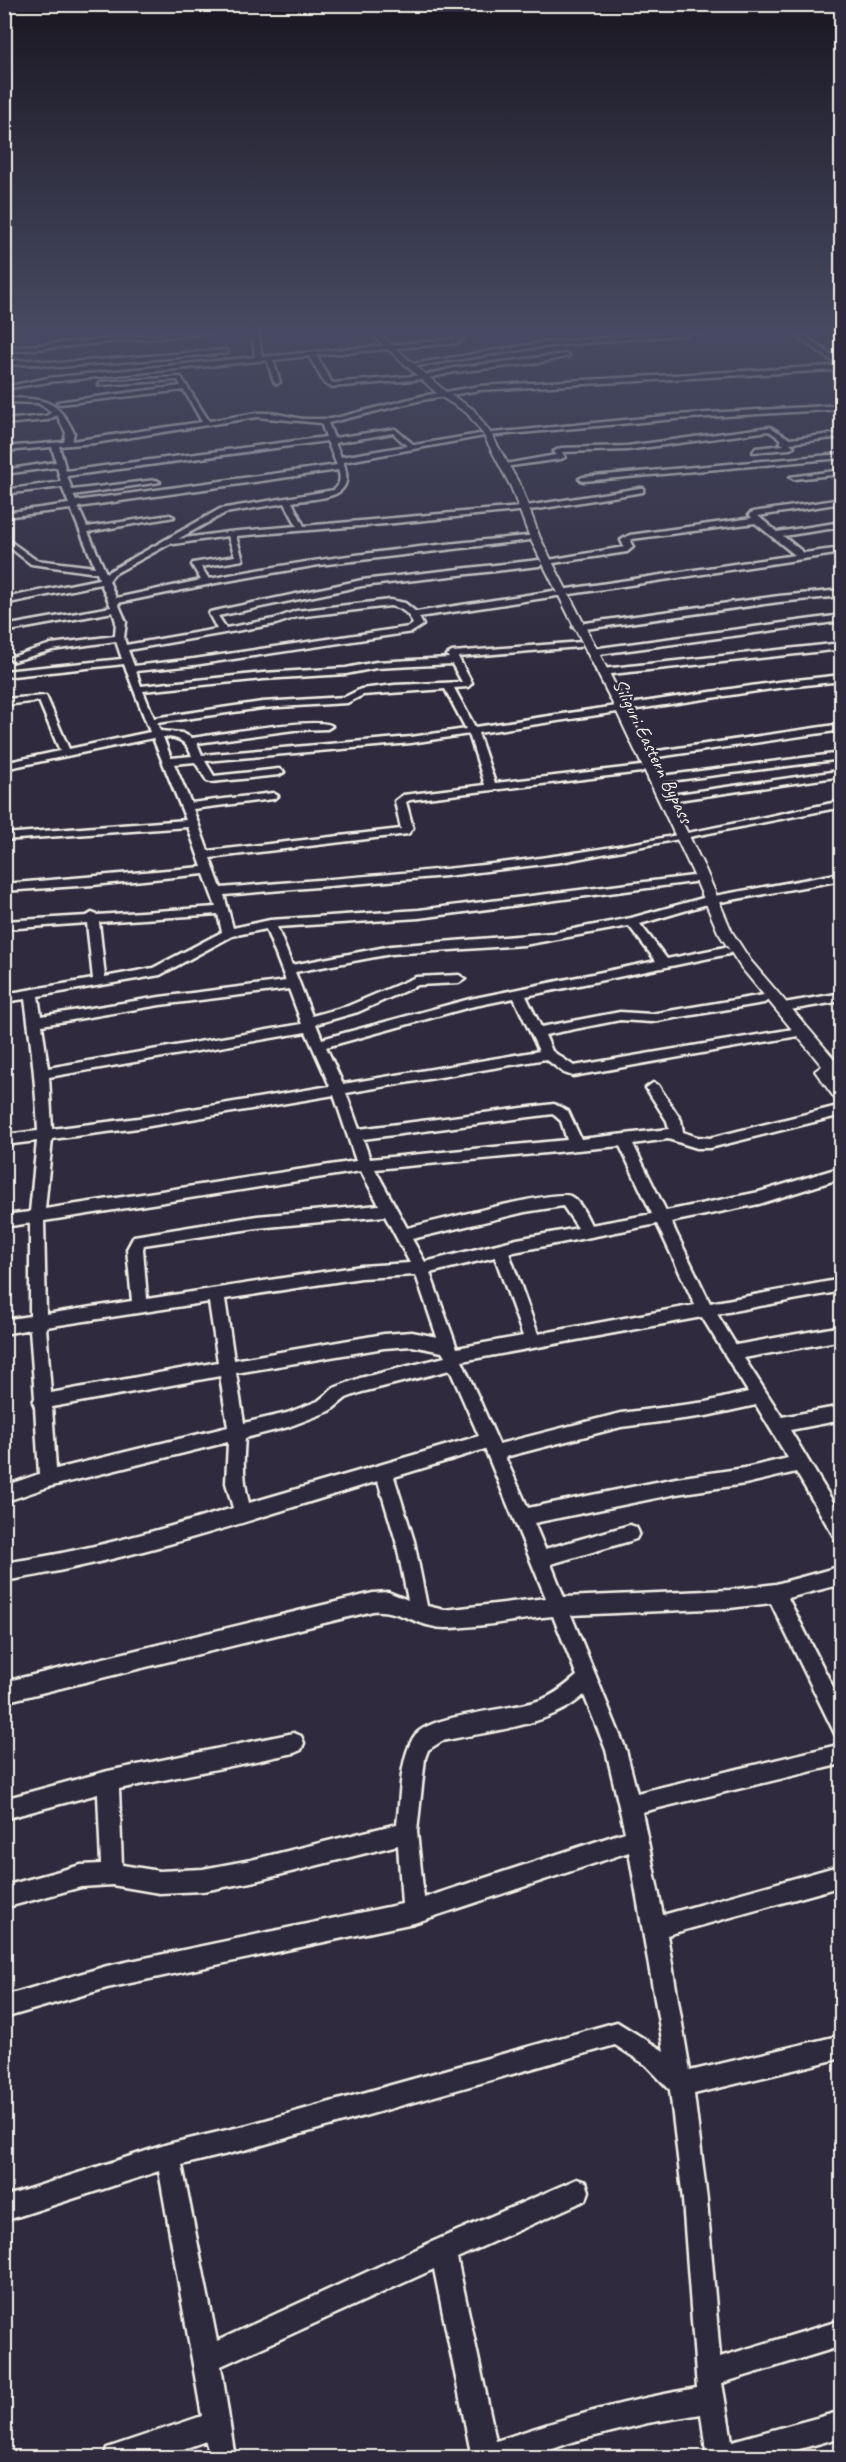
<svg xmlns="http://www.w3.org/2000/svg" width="846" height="2462" font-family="Caveat,sans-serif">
<rect width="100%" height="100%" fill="#2f2a3d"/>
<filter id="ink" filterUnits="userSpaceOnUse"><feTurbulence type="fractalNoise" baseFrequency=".0167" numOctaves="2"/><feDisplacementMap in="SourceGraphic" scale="12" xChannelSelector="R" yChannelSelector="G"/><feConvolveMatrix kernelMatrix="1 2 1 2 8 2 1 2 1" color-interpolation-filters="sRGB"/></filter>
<g filter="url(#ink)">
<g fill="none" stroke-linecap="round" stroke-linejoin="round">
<defs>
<g id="minor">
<path d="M4 332H11L4 337Z"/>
<path d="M191 332H221L4 352V348Z"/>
<path d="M252 332H258L262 357 455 339 454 332H460L463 339 457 343 316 355 332 383 425 375 454 368 566 354 569 356 538 363 454 372 425 379 331 387 325 384 309 356 273 360 280 382 277 384 274 382 267 360 48 382 4 389 5 387 48 378 255 357Z"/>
<path d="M679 332H711L540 347 410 367 407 365 540 343Z"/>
<path d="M791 332H799L840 361 842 369H839L842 383 833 370 480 390 422 400 328 423 334 438 395 429 414 445 480 434 484 436 343 462C358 501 320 497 292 502L304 526 520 507 640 488H643V492L538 509 385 524 236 536 243 560 201 567 209 579C314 558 420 546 527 536H530V540L319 565 216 583 118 603 126 622 124 638 126 645 217 629 209 614 210 612 362 580 539 560 543 563 539 566 362 586 218 616 226 628 274 619 296 611 390 600 405 603 416 612 553 591 557 593 561 590 795 555 755 523 632 539 630 541 633 547 627 552 547 564 543 561 624 547 621 540 630 535 752 518 749 514 753 512 842 499V503L758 516 777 532 842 522V527L783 536 804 553 842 548V553L419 617 423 625 412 632 194 665 136 671 141 686 263 673 346 668 376 662 449 658 447 655 452 652 582 642V646L579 647 458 657 472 683 468 687 454 688 475 727 778 682 842 675V681L778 688 478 733 495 783 641 766 646 769 641 772 410 800 406 802 413 828 408 834 210 858 221 888C334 878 448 872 561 855 655 842 748 820 842 801V807L561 862 446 876 224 895 233 928 270 920 419 910 693 876 699 879 693 882 419 918 277 927 292 965 391 946 553 933 631 918 703 898 842 873V880L704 905 640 924 667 959 725 947 731 951 729 954 526 996 541 1027 620 1012 651 1014 764 995 770 999 764 1003 651 1022 620 1020 545 1035 552 1051 574 1066 793 1029 800 1033 798 1036 573 1076 564 1073 546 1059 346 1093 359 1129 554 1104 568 1111 581 1139 669 1129 667 1121 646 1088 653 1083 658 1085 681 1120 683 1132 697 1137 710 1138 842 1105V1115L710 1148H697L668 1139 633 1144 666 1211 759 1192 842 1167V1178L759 1204 671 1222 710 1303 842 1279V1291L717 1314 736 1345 842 1326V1340L744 1358 782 1417 842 1406V1420L790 1430 842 1517V1542L836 1540 796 1472 745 1484 676 1494 534 1523 545 1549 630 1525 636 1527 639 1533 636 1539 630 1541 551 1564 564 1597 730 1590 776 1584 842 1566V1584L788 1598 842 1705V1737L835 1734 771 1603 730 1608 571 1615 626 1750 637 1793 842 1744V1764L642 1812 663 1915 842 1865V1886L667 1935 690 2071 842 2035V2058L694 2094 707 2200 720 2357 842 2320V2346L722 2383 732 2441 842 2411V2437L768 2458H707L701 2414 648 2423 575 2441 528 2458H472L434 2269 221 2366 235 2458H208L206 2441 158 2458H104L107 2448 202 2416 159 2171 4 2221V2197L168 2144 248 2125 617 2022 664 2051 629 1852 414 1923 107 1988 4 2018V1996L107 1966 402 1904 398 1845 251 1882 203 1891 159 1893 112 1885 81 1887 4 1908V1886L81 1865 101 1864 98 1794 4 1819V1799L108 1771 294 1733 301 1736 304 1743 301 1750 294 1753 119 1789 122 1865 159 1871 203 1869 251 1860 397 1824C401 1797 399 1763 413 1738 427 1713 515 1711 543 1699 556 1694 566 1685 577 1676L553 1616C520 1619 477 1628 445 1628 420 1628 400 1609 373 1611L4 1702V1682L373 1593 388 1592 408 1600 396 1541 378 1481C255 1518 132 1561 4 1581V1563C83 1552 157 1531 233 1508L226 1483 228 1442 48 1487 4 1502V1486L39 1474 35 1407 33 1402 35 1398 30 1329 4 1334V1320L30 1316V1223L4 1227V1215L30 1212 37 1141 4 1145V1135L38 1131C36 1086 31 1041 25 999L4 1002V994L93 979 87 923 4 929V921L87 916 92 913 97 915 216 907 204 874 93 885 4 891V884L202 867 188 827 4 840V834L186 820 153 738 4 769V763L60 751 39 701 4 705V699L46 696 69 749 150 732 124 664 4 677V671L122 659 116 641 52 650 14 661 9 658 51 644 115 636 116 622 113 612 4 632V626L111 607 101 584 4 604V598L99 579 97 573 31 564 4 543V537L36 560 95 567 71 509 4 517V513L69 504 62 487 4 494V490L61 482 57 467 4 474V470L56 462 52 447 4 451V447L64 442 66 433 57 415 48 420 4 424V420L46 416 52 412 38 403 4 402V398C41 399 57 397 74 433L72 441 202 422 184 390 60 404 57 402 181 386 178 380 99 385 101 382 181 377 209 421 257 413H272L302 419H332L422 396 480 386 833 366 834 362ZM257 417 321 423 326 437 66 471 59 446 95 443ZM393 433 407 446 341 457 335 443ZM327 441 337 465 76 501 73 495 160 482 156 480 72 490 67 476ZM338 470C341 477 340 485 334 490L220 509 106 573 88 532 174 517 170 515 87 527 78 507ZM285 503 297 526 228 532 178 539 225 513ZM228 536 235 556 193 563 192 565 201 580 116 598 109 581 114 574 171 543 174 544ZM390 606C402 608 409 613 413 624L409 627 194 659 134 666 128 650 276 624 297 617ZM452 664 462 682 395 685 361 689 345 697 262 702 154 718 143 691 263 679 346 674 376 668ZM445 689 466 729 411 737 202 755 197 743 294 730 327 729 332 726C319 716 215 735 192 738L182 733 160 731 157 723 262 708 347 703 363 695ZM469 734 485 785 403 795 395 801 401 829 208 851 193 809 273 799 278 796 273 793 191 803 174 764 195 762 207 781 211 782 279 775 284 772 279 769 214 776 205 761 411 743ZM163 737C179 737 186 741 192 756L171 758ZM218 914 222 932 153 968 105 977 99 922ZM629 926 656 961 470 999 322 1039 316 1024 358 1012 418 985 459 983 465 979 459 975 416 977 348 1006 312 1016 295 972 391 954 524 945ZM266 929 286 981 160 997 41 1016 38 996 160 975 232 936ZM289 989 302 1024 48 1068 42 1025 160 1005ZM514 998 539 1051 343 1084 326 1047 470 1007ZM306 1032 330 1086 138 1118 52 1129 49 1077ZM334 1095 356 1161 45 1209 52 1139 138 1128ZM553 1114 561 1121 567 1140 370 1159 363 1139ZM620 1146 652 1214 591 1225C586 1215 580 1201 570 1196 556 1189 430 1223 407 1228L375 1169ZM361 1171 379 1205 257 1216 134 1236 127 1249 132 1301 46 1314 44 1221ZM563 1206 578 1228 517 1239 425 1262 412 1239 525 1212ZM385 1216 410 1263 361 1266 147 1299 143 1249 144 1245 257 1228ZM657 1224 695 1305 538 1334 509 1253ZM495 1257 523 1336 457 1348 430 1273ZM416 1275 437 1337 412 1332 384 1334 234 1360 225 1299 361 1278ZM209 1302 218 1362 51 1393 46 1327ZM702 1317 748 1392 706 1402 621 1413 499 1444 462 1361ZM412 1346 442 1352 445 1357 360 1378 334 1388 318 1401 287 1413 244 1423 236 1373 384 1348ZM450 1370 479 1436 249 1503C243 1481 243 1462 245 1438L288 1427 330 1411 346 1398 362 1392ZM220 1376 228 1427 56 1469 52 1407ZM756 1405 788 1458 745 1468 676 1478 528 1508 505 1457 621 1427 706 1416ZM485 1449 546 1598 444 1610 427 1606 414 1541 394 1477ZM584 1695 606 1750 625 1832 424 1898 417 1832 425 1758 428 1750 442 1741C486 1731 550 1727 584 1695ZM615 2045 646 2065 670 2090 683 2200 697 2388C626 2400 564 2418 496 2441L457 2258 586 2200 589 2191 586 2182 577 2179 434 2241 217 2341 182 2165 248 2149Z"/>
<path d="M226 350 228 353 58 367 36 364 4 365V361L36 360 58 363Z"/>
<path d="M842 405V409L675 419 487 436 483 434 675 415Z"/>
<path d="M770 427 790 439 842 433V437L790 443 794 447 790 449 753 452 756 448 784 445 780 442 782 440 769 431 627 450 562 452 565 457 561 459 504 467 500 465 556 455 553 452 561 448 627 446Z"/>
<path d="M842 454V458L583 481 579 479 583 477Z"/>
<path d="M842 470V474L794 479 790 477Z"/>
<path d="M842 590V596L779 602 578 630 573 627 578 624 779 596Z"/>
<path d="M842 615V621L592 655 587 652 592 649Z"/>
<path d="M842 643V649L602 675 597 672 602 669Z"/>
<path d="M842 724V730L644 759 639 756 644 753Z"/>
<path d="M842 753V759L654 783 649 780 654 777Z"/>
<path d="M838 771 842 772V776L664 802 659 799 664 796Z"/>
<path d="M842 993V1001L784 1011 778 1007 784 1003Z"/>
</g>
<path id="major" d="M369 332H377L446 392 473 409 491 434 521 487 540 538 627 708 706 871 732 932 750 960 842 1068V1102L836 1100 815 1071 822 1066 740 966 718 932 692 871 615 708 530 538 511 487 483 434 467 413 440 396Z"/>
</defs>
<!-- minor casing -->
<use href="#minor" stroke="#f4f1e8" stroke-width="5"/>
<!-- major casing -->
<use href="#major" stroke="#f4f1e8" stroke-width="4"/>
<!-- minor -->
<use href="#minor" fill="#2f2a3d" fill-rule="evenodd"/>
<!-- major -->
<use href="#major" fill="#2f2a3d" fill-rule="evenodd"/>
</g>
</g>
<!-- sky -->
<linearGradient id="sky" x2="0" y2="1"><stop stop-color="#1a1722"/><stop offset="0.49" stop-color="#474a62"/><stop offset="1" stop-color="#474a62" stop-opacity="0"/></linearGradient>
<rect width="846" height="677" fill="url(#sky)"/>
<g text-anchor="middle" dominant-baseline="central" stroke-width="4.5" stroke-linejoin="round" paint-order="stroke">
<!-- far-street labels -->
<g font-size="20" fill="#f4f1e8" stroke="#2f2a3d">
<text transform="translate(653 751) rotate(64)">Siliguri Eastern Bypass</text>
</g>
</g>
<!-- margin -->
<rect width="846" height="2462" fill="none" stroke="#2f2a3d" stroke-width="24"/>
<rect x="12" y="12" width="822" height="2438" fill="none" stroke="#f4f1e8" stroke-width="2" filter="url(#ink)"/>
</svg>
